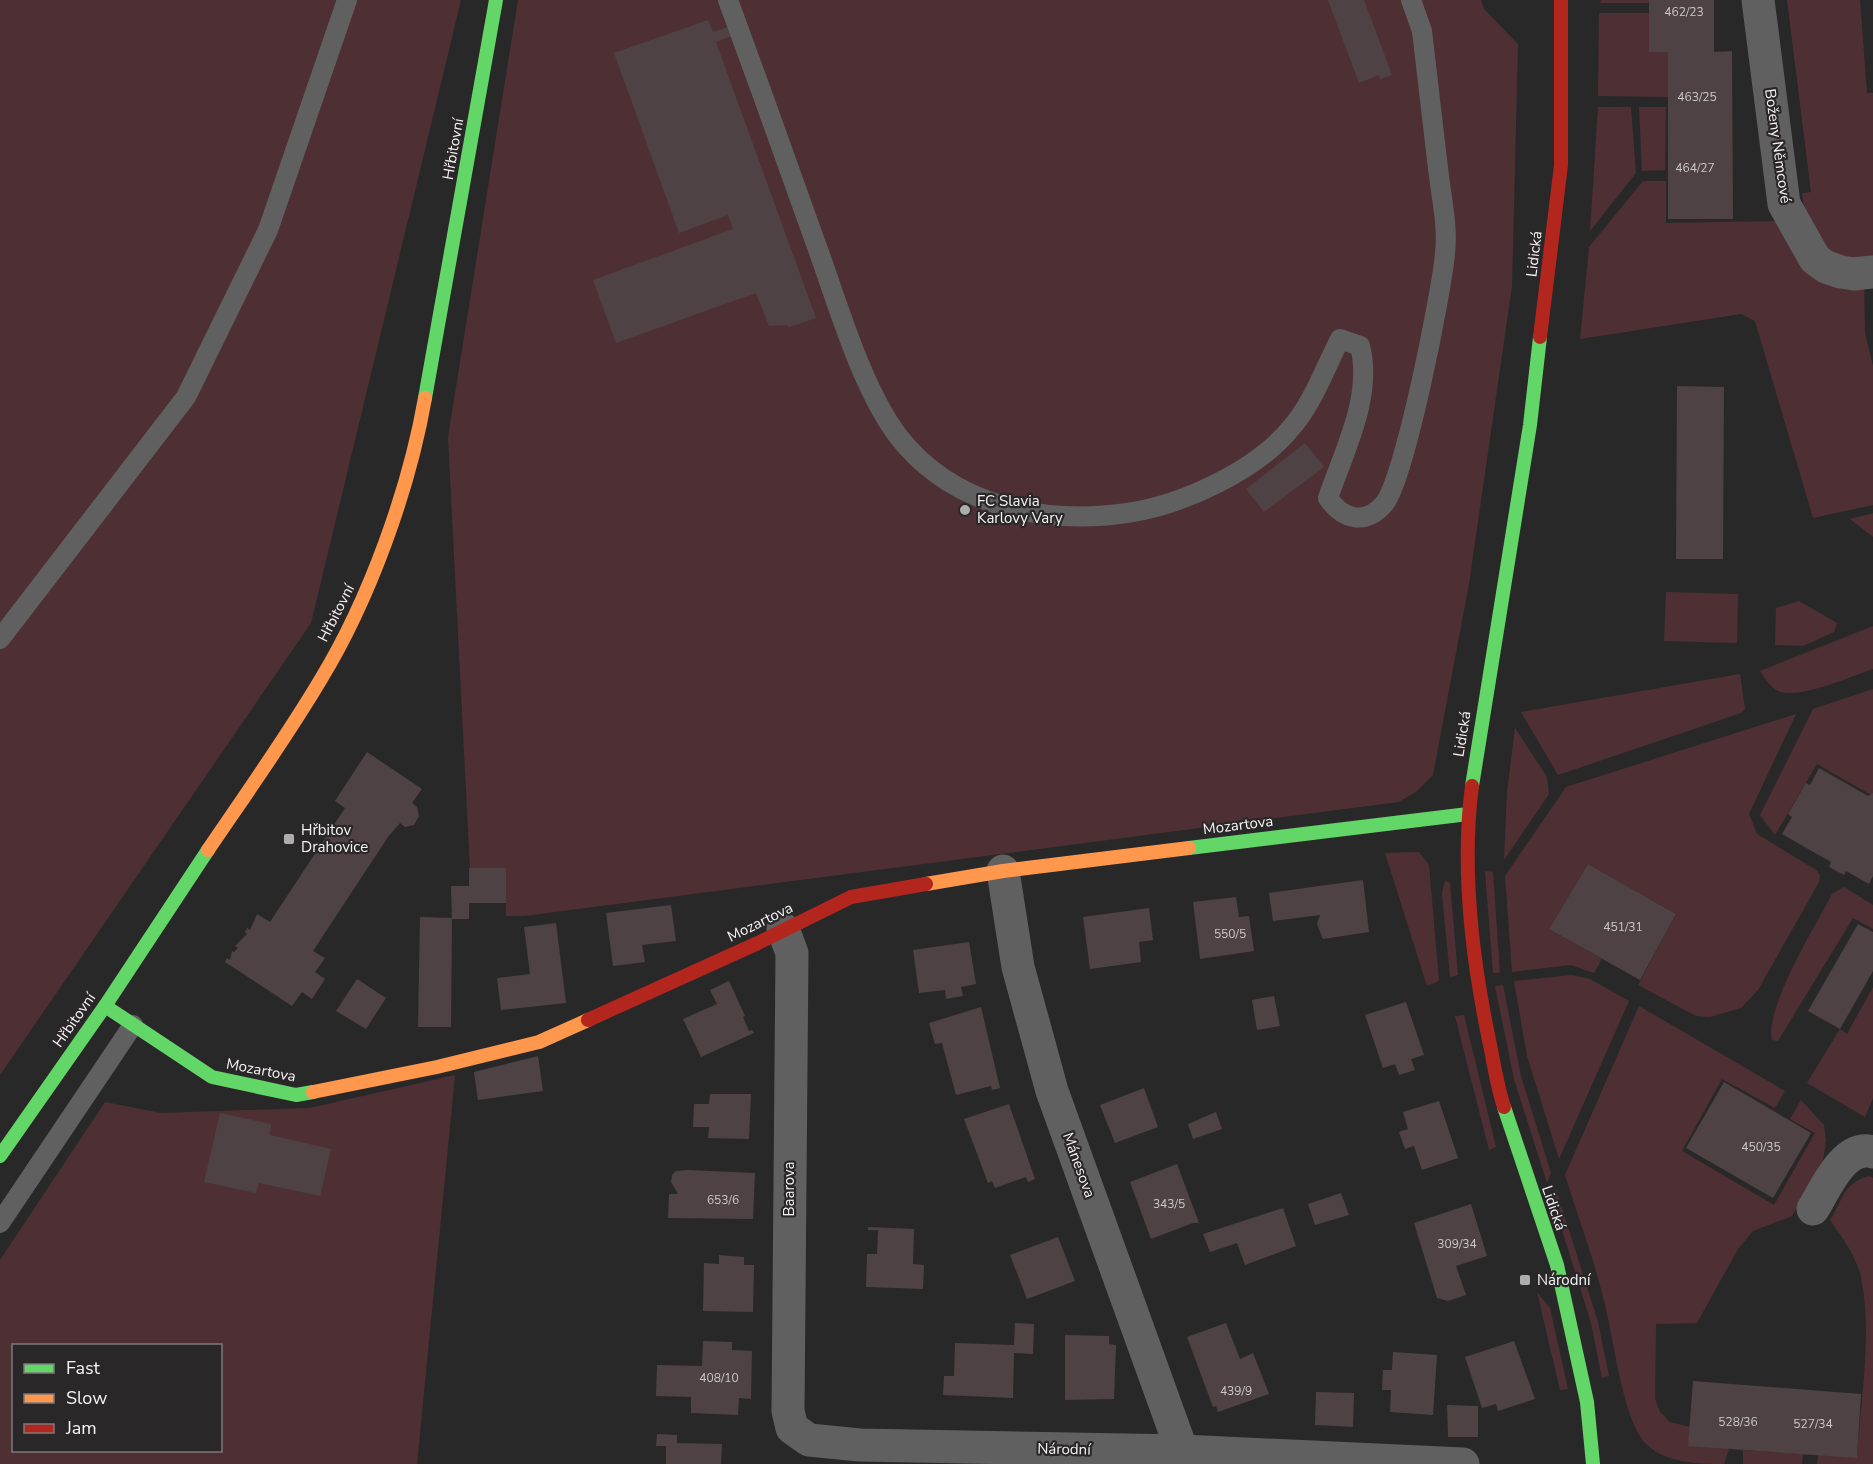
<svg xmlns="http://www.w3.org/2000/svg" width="1873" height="1464" font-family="'Nunito Sans',sans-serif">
<rect width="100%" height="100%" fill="#292828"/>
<!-- green -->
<g fill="#4e3034" fill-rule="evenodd">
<path d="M0 0H461L311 623 0 1075Z"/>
<path d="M518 0H1481L1484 9 1518 44 1512 286 1469 584 1433 775 1416 792 1399 802 524 916H506V868L470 869 448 437Z"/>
<path d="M1601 0H1649V3H1600Z"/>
<path d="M1787 0H1860L1867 93H1873V261L1835 258 1806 223 1802 193 1811 192Z"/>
<path d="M1599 13H1649V52H1668V97L1598 96Z"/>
<path d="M1598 107H1631L1636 173 1590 231Z"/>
<path d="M1639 107H1666L1665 170 1642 171Z"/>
<path d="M1643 181H1666V223L1778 221 1864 283 1865 333 1873 366V505L1813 518 1755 321 1741 314 1580 339 1589 247Z"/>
<path d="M1873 513V537L1850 519Z"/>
<path d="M1666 592 1738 594 1737 643 1664 641Z"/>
<path d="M1799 601 1837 623 1834 632 1803 646 1775 645 1776 608Z"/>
<path d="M1873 626V669C1851 676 1800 700 1778 691 1771 688 1765 678 1760 671Z"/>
<path d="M1740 674 1745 709 1741 713 1558 775 1521 712Z"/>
<path d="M1873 689V796L1817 764 1775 835 1760 815 1813 709Z"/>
<path d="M1796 714 1749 814 1757 834 1816 870 1820 875 1819 882 1758 990 1741 1008 1710 1017 1696 1016 1638 985 1676 914 1588 864 1549 929 1602 959 1594 973 1571 965 1512 972 1505 876 1566 787Z"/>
<path d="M1515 728 1547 777 1549 794 1504 860 1507 792Z"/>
<path d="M1419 852 1429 865 1439 981 1427 986 1385 853Z"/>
<path d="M1485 871 1493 872 1500 973H1493Z"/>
<path d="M1445 881 1450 883 1458 975 1450 977 1442 893Z"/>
<path d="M1844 887 1873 905V929L1853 918 1778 1041 1772 1040C1764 1009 1816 925 1832 894Z"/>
<path d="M1572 975 1590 979 1629 1001 1559 1159 1527 1056 1514 981Z"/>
<path d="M1503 985 1521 1076 1551 1173 1547 1183 1514 1079 1495 986Z"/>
<path d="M1873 987V1098L1865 1117 1807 1083 1840 1029 1847 1034Z"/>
<path d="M1639 1006 1785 1091 1775 1108 1722 1079 1682 1151 1774 1205 1815 1133 1790 1119 1801 1100 1824 1125 1826 1141 1823 1160 1792 1216 1753 1231 1738 1249 1697 1323 1656 1324 1655 1399 1660 1412 1670 1422 1690 1427 1729 1449 1724 1464C1699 1464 1665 1463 1646 1444 1622 1418 1614 1338 1604 1301 1594 1258 1578 1217 1565 1175Z"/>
<path d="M1464 1015 1496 1147 1489 1150 1455 1016Z"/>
<path d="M455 1075 417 1464H0V1260L105 1102 161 1113 310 1108ZM14 1346H220V1450H14Z"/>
<path d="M1869 1176 1873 1178V1464H1817L1818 1455 1857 1457C1861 1400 1873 1327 1860 1273 1854 1253 1842 1237 1830 1220 1843 1200 1843 1183 1869 1176Z"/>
<path d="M1556 1189 1598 1322 1609 1376 1602 1378 1591 1323 1552 1198Z"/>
<path d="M1537 1292 1550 1308 1568 1389 1560 1390Z"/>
<path d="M1743 1450 1803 1454 1802 1464H1743Z"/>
</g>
<!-- building -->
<g fill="#4e4244">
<path d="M1328 0H1364L1392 75 1380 79 1379 75 1359 83Z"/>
<path d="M1649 0H1714V52L1732 51 1733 219H1668V52H1649Z"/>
<path d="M708 20 713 32 728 27 732 36 716 42 816 318 789 327 787 325 769 326 756 293 616 343 593 280 733 229 728 215 679 233 614 53Z"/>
<path d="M1677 386 1724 387 1723 559H1676Z"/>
<path d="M1305 443 1324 467 1264 512 1246 489Z"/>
<path d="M367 752 422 789 412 803 417 807 419 816 414 825 405 827 400 823 388 837 313 951 325 958 315 972 325 979 312 999 302 992 292 1006 225 962 227 958 230 960 232 951 234 952 238 948 235 946 247 934 245 932 247 928 250 930 257 914 270 922 345 808 335 801Z"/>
<path d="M1819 768 1868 796 1873 793V876L1869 884 1846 871 1844 875 1829 867 1831 862 1782 834 1792 817 1788 814 1806 783 1810 785Z"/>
<path d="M1588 864 1676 914 1640 980 1549 929Z"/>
<path d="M469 868H506V903H469V919H452L451 886H469Z"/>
<path d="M1363 880 1369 932 1323 939 1317 924 1320 915 1273 921 1269 893Z"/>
<path d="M1236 897 1239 917 1249 916 1254 951 1200 959 1193 902Z"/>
<path d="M671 905 676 941 642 945 645 962 613 966 606 913Z"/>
<path d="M1149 908 1153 940 1139 942 1141 962 1090 969 1083 917Z"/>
<path d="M420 917 452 918 451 1027H418Z"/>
<path d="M556 923 566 1003 501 1010 497 978 530 974 524 927Z"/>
<path d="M1858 924 1873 932V971L1840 1029 1808 1011Z"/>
<path d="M969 942 976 984 961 987 963 996 946 999 945 990 919 993 913 950Z"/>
<path d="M357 979 386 998 366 1029 336 1011Z"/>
<path d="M729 981 745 1016 743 1017 749 1031 752 1030 754 1033 701 1057 683 1019 717 1004 710 990Z"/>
<path d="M1274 996 1280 1026 1257 1030 1252 1000Z"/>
<path d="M1406 1002 1424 1055 1411 1059 1415 1070 1399 1075 1395 1064 1383 1068 1365 1015Z"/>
<path d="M981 1007 1000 1088 992 1090 991 1086 956 1095 942 1043 935 1044 929 1023Z"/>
<path d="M538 1056 543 1091 478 1100 474 1072Z"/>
<path d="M1724 1082 1811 1133 1773 1198 1686 1148Z"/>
<path d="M1144 1088 1158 1127 1115 1143 1100 1105Z"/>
<path d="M710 1094H751L749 1139 708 1138 709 1127H693L694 1104H709Z"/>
<path d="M1439 1101 1458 1158 1422 1170 1414 1146 1405 1149 1399 1132 1408 1129 1403 1112Z"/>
<path d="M1009 1104 1035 1179 1028 1182 1026 1177 995 1188 992 1181 988 1183 964 1119Z"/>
<path d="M1216 1112 1222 1129 1193 1139 1188 1124Z"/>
<path d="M220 1113 271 1124 270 1135 331 1149 320 1196 259 1183 256 1193 204 1182Z"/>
<path d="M1177 1164 1199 1223H1193L1151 1239 1130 1182Z"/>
<path d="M688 1170 755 1173 753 1219 668 1218 669 1194H678L671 1182 672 1175 676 1171Z"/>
<path d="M1341 1193 1349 1215 1315 1225 1308 1204Z"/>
<path d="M1471 1204 1487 1256 1456 1266 1466 1295 1448 1301 1437 1298 1414 1223Z"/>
<path d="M1283 1208 1296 1246 1245 1265 1237 1243 1210 1252 1203 1234Z"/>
<path d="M868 1227 914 1229 913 1264 924 1265 923 1289 866 1287 867 1254H877L878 1230H868Z"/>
<path d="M1058 1237 1075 1281 1027 1299 1010 1255Z"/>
<path d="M719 1255 744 1257V1265H754L753 1312 703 1311 704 1263 719 1264Z"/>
<path d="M1015 1323 1034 1324 1033 1354 1014 1353 1013 1398 943 1395 944 1376H954L955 1343 1014 1345Z"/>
<path d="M1226 1323 1240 1359 1253 1353 1269 1394 1218 1412 1216 1406 1213 1407 1187 1337Z"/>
<path d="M1065 1335 1109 1336V1344L1116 1345 1114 1399 1065 1400Z"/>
<path d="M703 1341 732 1342V1350L752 1351 751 1399 739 1398 738 1415 691 1413V1397L656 1396 657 1365 702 1366Z"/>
<path d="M1514 1341 1535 1399 1498 1411 1496 1404 1482 1408 1465 1357Z"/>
<path d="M1393 1352 1437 1355 1433 1415 1390 1412 1391 1390H1382L1383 1370H1392Z"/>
<path d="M1693 1381 1861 1394 1857 1458 1688 1446Z"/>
<path d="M1316 1392 1354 1393 1353 1427 1315 1425Z"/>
<path d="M1447 1405 1478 1406V1437H1448Z"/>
<path d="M657 1434 677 1435V1443L722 1444 721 1464H666V1446H656Z"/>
</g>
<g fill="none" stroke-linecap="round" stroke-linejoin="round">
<!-- lane -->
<g stroke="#616060" stroke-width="20">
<path d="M728 0C758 81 787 163 816 244 837 301 861 387 898 436 952 506 1043 525 1127 513 1182 505 1256 471 1291 428 1313 403 1325 368 1340 339L1360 346C1373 396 1344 451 1328 498 1342 519 1365 526 1384 504 1404 482 1442 291 1445 253 1448 228 1442 201 1439 176 1433 128 1428 80 1422 31L1411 0"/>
<path d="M0 639 186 397 268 230 347 0"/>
<path d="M0 1223 133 1025"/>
</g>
<!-- street -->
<g stroke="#616060" stroke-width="33">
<path d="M1758 0 1784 204 1815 259 1826 267 1841 272 1854 274 1873 272"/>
<path d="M1003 871 1018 967 1052 1091 1182 1451"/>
<path d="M783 929 792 953 788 1411 792 1428 809 1440 860 1445 1182 1451 1463 1464"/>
<path d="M1813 1209C1825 1190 1844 1143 1873 1152"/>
</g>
<!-- fast -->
<g stroke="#63d668" stroke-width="14">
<path d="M425 398 496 0"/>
<path d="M1472 786 1530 425 1540 337"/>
<path d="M1189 848 1468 814"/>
<path d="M105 1006 212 1077 296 1095 313 1092"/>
<path d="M1504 1107 1557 1265 1587 1402 1593 1464"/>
<path d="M0 1156 105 1006 208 850"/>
</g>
<!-- slow -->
<g stroke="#ff974d" stroke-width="14">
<path d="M208 850C246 794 286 738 321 679 369 600 409 490 425 398"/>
<path d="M926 884 1003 871 1189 848"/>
<path d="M313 1092 437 1067 539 1042 588 1020"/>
</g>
<!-- jam -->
<g stroke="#b3261e" stroke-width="14">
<path d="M1540 337 1561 165V0"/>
<path d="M1472 786C1461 869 1472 958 1489 1040 1494 1063 1497 1086 1504 1107"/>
<path d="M588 1020 758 943 851 897 926 884"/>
</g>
</g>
<!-- markers -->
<g fill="#aeadad" stroke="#2a2728" stroke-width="2">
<circle cx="965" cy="510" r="6"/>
<rect x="283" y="833" width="12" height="12" rx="3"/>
<rect x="1519" y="1274" width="12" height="12" rx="3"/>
</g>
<g text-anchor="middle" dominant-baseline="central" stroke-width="4.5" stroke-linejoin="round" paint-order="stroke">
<!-- number labels -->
<g font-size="12" fill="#ccc8c8">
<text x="1684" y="12">462/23</text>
<text x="1697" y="97">463/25</text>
<text x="1695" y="168">464/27</text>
<text x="1623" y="927">451/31</text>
<text x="1230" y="934">550/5</text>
<text x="1761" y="1147">450/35</text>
<text x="723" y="1200">653/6</text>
<text x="1169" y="1204">343/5</text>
<text x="1457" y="1244">309/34</text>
<text x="719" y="1378">408/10</text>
<text x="1236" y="1391">439/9</text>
<text x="1738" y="1422">528/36</text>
<text x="1813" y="1424">527/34</text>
</g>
<!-- street labels -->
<g font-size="15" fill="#f6f4f4" stroke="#2a2728">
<text transform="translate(1778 146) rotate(82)">Boženy Němcové</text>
<text transform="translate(453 149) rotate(-80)">Hřbitovní</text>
<text transform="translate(1534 254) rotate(-83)">Lidická</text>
<text transform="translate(336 613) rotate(-63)">Hřbitovní</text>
<text transform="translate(1462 734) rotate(-81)">Lidická</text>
<text transform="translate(1238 825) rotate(-7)">Mozartova</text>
<text transform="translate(760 922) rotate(-26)">Mozartova</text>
<text transform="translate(74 1020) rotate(-55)">Hřbitovní</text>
<text transform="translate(261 1070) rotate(11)">Mozartova</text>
<text transform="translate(1079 1165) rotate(70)">Mánesova</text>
<text transform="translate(789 1189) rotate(-90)">Baarova</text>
<text transform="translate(1554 1208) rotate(71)">Lidická</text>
<text transform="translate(1064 1449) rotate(1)">Národní</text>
</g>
<!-- poi labels -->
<g font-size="15" fill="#f6f4f4" stroke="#2a2728" text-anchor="start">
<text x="977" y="501">FC Slavia<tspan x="977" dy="17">Karlovy Vary</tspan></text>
<text x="301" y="830">Hřbitov<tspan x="301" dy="17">Drahovice</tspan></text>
<text x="1537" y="1280">Národní</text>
</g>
</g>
<!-- legend -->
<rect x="12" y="1344" width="210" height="108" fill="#2a2728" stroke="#7c797a" stroke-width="1.5"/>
<rect x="24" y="1364" width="30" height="9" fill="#63d668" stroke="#7c797a" stroke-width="1.5"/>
<text x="66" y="1374" font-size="18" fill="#f6f4f4">Fast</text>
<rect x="24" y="1394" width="30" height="9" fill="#ff974d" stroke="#7c797a" stroke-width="1.5"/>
<text x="66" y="1404" font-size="18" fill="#f6f4f4">Slow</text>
<rect x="24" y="1424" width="30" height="9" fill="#b3261e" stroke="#7c797a" stroke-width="1.5"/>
<text x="66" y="1434" font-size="18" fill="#f6f4f4">Jam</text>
</svg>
